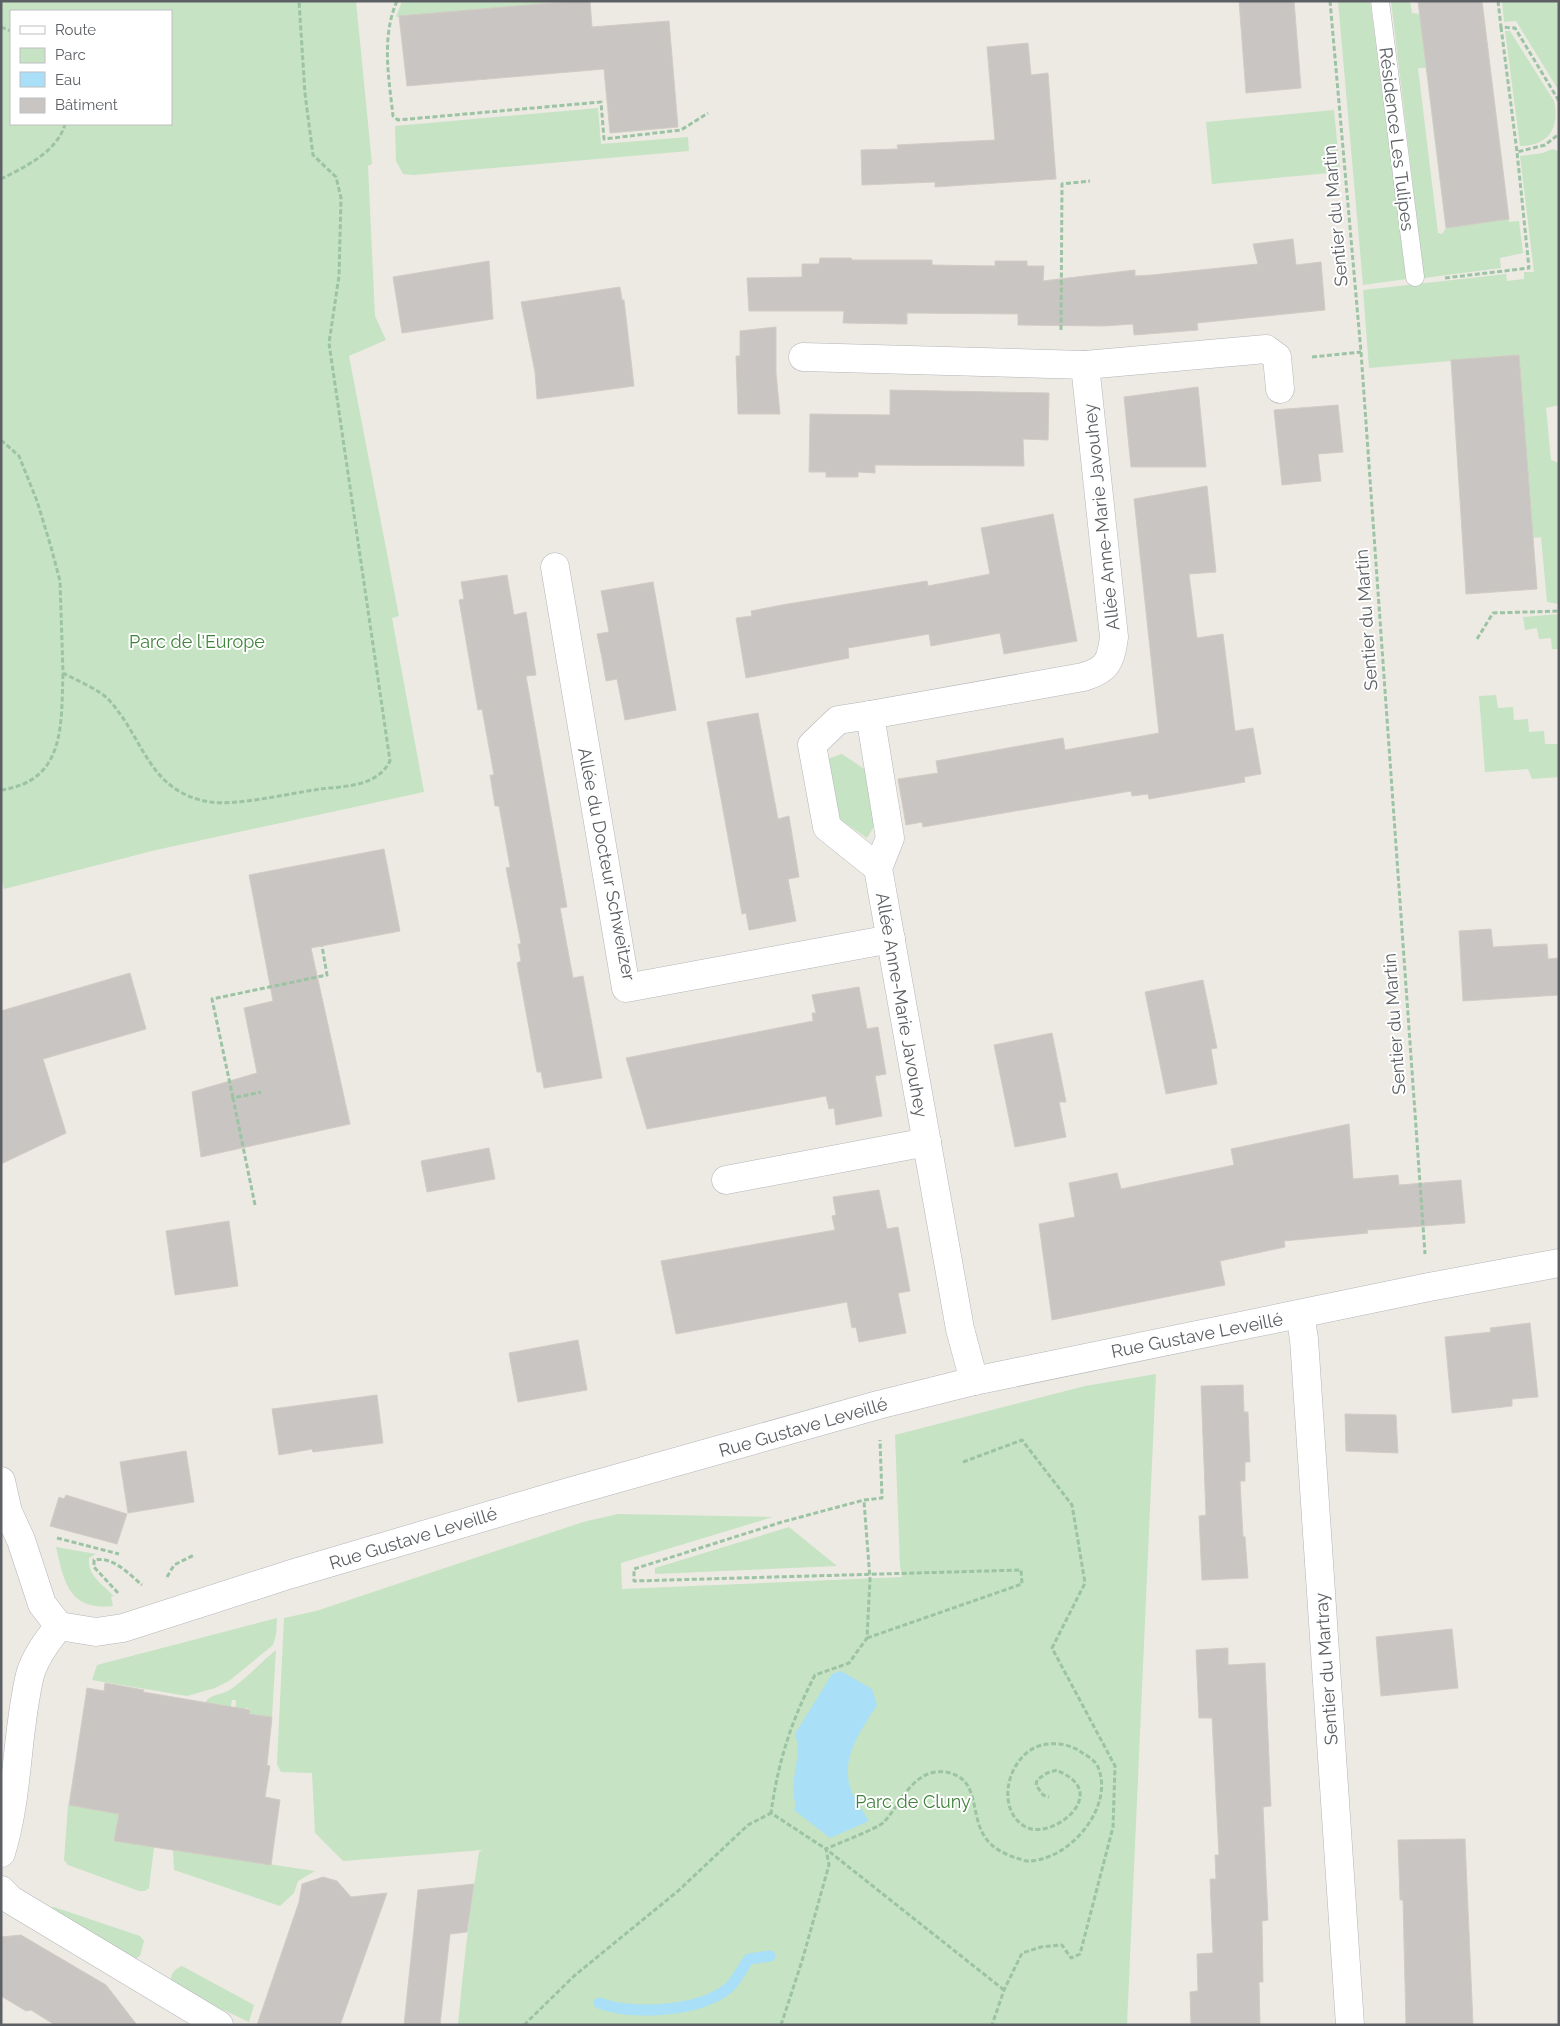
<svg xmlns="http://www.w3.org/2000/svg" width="1560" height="2026" font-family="Raleway,sans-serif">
<rect width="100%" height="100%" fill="#edeae4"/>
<!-- green -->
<g fill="#c6e3c3" fill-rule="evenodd">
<path d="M1 1H356L372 164 368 166 375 316 386 340 349 356 399 616 392 618 424 792 156 850 4 889 1 876ZM11 11H171V124H11Z"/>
<path d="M402 1H574L396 17Z"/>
<path d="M1338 1H1370L1407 279 1363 285Z"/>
<path d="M1391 1H1410L1412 13 1420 14 1426 68H1418L1438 233 1442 234 1446 228 1509 219V222L1519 221 1523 253 1500 258 1501 268 1424 278Z"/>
<path d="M1502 1H1559V91L1516 21 1504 22Z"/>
<path d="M1505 31H1510L1554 101C1560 127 1549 146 1520 146Z"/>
<path d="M598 108 601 144 688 137 689 151 413 175 403 174 396 161 395 126Z"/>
<path d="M1334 110 1340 172 1212 184 1206 122Z"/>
<path d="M1552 149 1559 151V405L1546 408 1551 460 1559 463V604L1547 602 1541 537 1533 538 1519 355 1369 368 1363 290 1506 274 1507 281 1524 279V272H1534L1520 156 1543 153Z"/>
<path d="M1559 614V649H1552L1551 638 1539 639 1537 628 1525 630 1523 617Z"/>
<path d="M1496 695 1498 708 1513 707 1514 720 1528 719 1529 732 1544 731 1545 744H1559V777L1532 779 1528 769 1485 772 1479 696Z"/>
<path d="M842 754 866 770 875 825 867 838 839 819 827 759Z"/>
<path d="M1156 1374 1127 2025H458C463 1967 470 1909 479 1852L483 1850 343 1861 315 1833 312 1773 281 1772 277 1764 284 1618 316 1611 583 1522 618 1514 773 1517 621 1563 622 1589 902 1577 900 1566 895 1435 1085 1386Z"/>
<path d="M789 1527 837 1566 655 1574V1568Z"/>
<path d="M56 1547 96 1554 89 1558C87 1575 103 1585 114 1596L111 1597 113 1606C69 1611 64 1582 56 1547Z"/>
<path d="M277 1618 276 1635 273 1645 229 1681 215 1688 187 1696 92 1680 97 1665Z"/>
<path d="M276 1650 272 1717 249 1714 250 1709 246 1708 244 1713 235 1712 236 1700H232L230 1711 204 1707C207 1694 218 1696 228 1691 245 1680 260 1663 276 1650Z"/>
<path d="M68 1805 119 1811 115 1841 154 1847 149 1888 145 1891H139L68 1865 64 1860Z"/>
<path d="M173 1850 315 1871 298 1881 294 1893 280 1906 174 1870Z"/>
<path d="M54 1907 140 1936 144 1941 140 1956 133 1960 44 1910Z"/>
<path d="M182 1966 254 2005 249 2022 172 1986C169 1975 173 1970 182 1966Z"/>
</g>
<!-- water -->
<path fill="#aadff8" d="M841 1671 872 1689 877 1705C862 1729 841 1756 850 1787 854 1799 862 1810 869 1821L830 1838 794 1810 796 1805C787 1781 804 1757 795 1734L832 1674Z"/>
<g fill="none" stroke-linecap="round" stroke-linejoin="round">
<!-- stream -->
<path stroke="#aadff8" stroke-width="11" d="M599 2003C632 2015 696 2012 726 1990 735 1984 742 1968 749 1959L770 1956"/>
</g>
<!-- building -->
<g fill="#c9c5c2" stroke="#d2ccc3">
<path d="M574 1H590L592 27 669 21 678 127 610 133 604 69 407 86 399 16Z"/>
<path d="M1239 1H1294L1301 88 1246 93Z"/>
<path d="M1418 1H1482L1509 219 1446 228Z"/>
<path d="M1028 43 1031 75 1048 73 1056 179 935 187V182L862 185 861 150 898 149 897 145 995 140 987 47Z"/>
<path d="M1293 239 1296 265 1321 262 1325 310 1197 323 1198 330 1134 335 1133 324 1104 326 1018 325V314L907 313V324L843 323 844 311H749L747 278 802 277V264H819L820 258H851L852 260H932V265L995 266V261H1027V266H1044L1043 281 1135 270V276L1152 275 1258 264 1253 244Z"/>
<path d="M489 261 493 319 402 333 393 277Z"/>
<path d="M620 287 622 300H624L634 386 537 399 535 372 521 302Z"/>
<path d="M776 327V373L780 414H738L736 356H740V331Z"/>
<path d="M1519 355 1537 589 1466 594 1451 360Z"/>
<path d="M1198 387 1206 467H1131L1124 397Z"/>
<path d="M890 390 1049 393 1048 440 1023 439 1024 466 875 465V473L858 472V477H826V472H809L810 414 890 415Z"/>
<path d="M1338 405 1343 452 1318 454 1321 481 1282 485 1274 410Z"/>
<path d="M1207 486 1216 572 1189 574 1197 638 1223 634 1235 731 1253 728 1261 774 1244 777 1245 782 1149 799 1148 794 1132 796 1131 791 923 827 922 822 906 825 898 779 938 773 936 761 1063 738 1065 750 1159 733 1134 499Z"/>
<path d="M1053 514 1077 641 1004 654 1000 633 931 646 929 634 848 648 849 658 746 678 736 618 752 616 751 611 782 605 927 581 928 586 990 574 981 528Z"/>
<path d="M507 575 514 615 526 612 536 675 526 676 567 907 560 908 573 978 583 976 602 1078 544 1088 541 1072H537L517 963 521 961 518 944H521L506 868 510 867 499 806H495L490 775H494L482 709 478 710 459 600 464 599 461 582Z"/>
<path d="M653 582 676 710 625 720 617 679 606 681 602 658 597 634 609 632 601 591Z"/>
<path d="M758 713 778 819 789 816 799 877 788 879 796 921 749 930 746 913 742 914 707 722Z"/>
<path d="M384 849 400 931 311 948 350 1124 201 1157 192 1092 257 1073 244 1008 273 1001 249 875Z"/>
<path d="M1491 929 1493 947 1547 944 1548 959 1559 958V995L1463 1001 1459 931Z"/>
<path d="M130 973 146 1029 43 1059 66 1133 1 1164V1011Z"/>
<path d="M1203 980 1217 1048 1211 1049 1217 1084 1166 1094 1145 992Z"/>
<path d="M859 987 867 1029 878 1027 886 1074 875 1076 882 1116 836 1125 834 1108 829 1109 826 1096 647 1129 626 1058 813 1021 812 1013H816L812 995Z"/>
<path d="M1052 1033 1066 1102H1059L1066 1137 1015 1147 994 1045Z"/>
<path d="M1349 1124 1353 1179 1398 1175 1399 1185 1461 1180 1465 1223 1367 1230 1368 1233 1284 1241 1285 1247 1220 1261 1225 1285 1052 1320 1039 1224 1075 1217 1069 1183 1117 1173 1121 1189 1234 1165 1231 1149Z"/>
<path d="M489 1148 495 1179 427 1192 421 1161Z"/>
<path d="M879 1190 887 1229 898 1227 910 1291 898 1293 906 1333 859 1342 856 1327 852 1328 847 1302 676 1334 661 1261 835 1230 832 1216 836 1215 833 1197Z"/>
<path d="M229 1221 238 1286 175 1295 166 1231Z"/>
<path d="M1530 1323 1538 1397 1512 1399V1406L1452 1413 1445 1337 1491 1332 1490 1328Z"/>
<path d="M578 1340 587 1390 518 1402 509 1353Z"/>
<path d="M1243 1385 1244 1412H1248L1250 1462H1245V1481H1240L1243 1536 1245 1537 1248 1578 1202 1580 1199 1516 1206 1515 1201 1386Z"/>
<path d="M377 1395 383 1443 313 1452 312 1449 279 1455 272 1409Z"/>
<path d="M1345 1414 1396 1415 1398 1453 1346 1451Z"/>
<path d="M186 1451 194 1502 128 1513 120 1462Z"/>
<path d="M66 1495 127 1514 117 1544 50 1526 59 1497 64 1499Z"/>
<path d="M1452 1629 1458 1688 1381 1696 1376 1637Z"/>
<path d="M1228 1648V1665L1265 1663 1271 1806 1263 1807 1268 1920 1262 1921 1263 1982H1259L1260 2025H1191L1190 1992 1198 1991 1197 1954 1213 1953 1210 1879H1216L1215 1855H1219L1212 1718H1199L1196 1650Z"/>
<path d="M105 1683 144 1690 143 1692 250 1710 249 1714 272 1717 267 1765 270 1766 265 1797 280 1800 271 1865 114 1841 119 1814 69 1805 87 1688 104 1691Z"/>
<path d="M1465 1839 1473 2025H1406L1403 1900H1400L1398 1840Z"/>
<path d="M323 1877 337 1881 351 1897 387 1893 340 2025H257L299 1902 302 1884Z"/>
<path d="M474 1884 467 1932 450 1934 440 2025H404L418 1890Z"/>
<path d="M21 1935 106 1985 137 2025H55L31 2010 26 2011 1 1996V1937Z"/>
</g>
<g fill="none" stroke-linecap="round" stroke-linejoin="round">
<defs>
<path id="lane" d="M1380 1 1415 277"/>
<g id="street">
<path d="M803 357 1085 365 1266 349 1277 357 1280 389"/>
<path d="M555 567 626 988 891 939"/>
<path d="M870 715 838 720 812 745 827 827 878 868"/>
<path d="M726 1180 927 1142"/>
<path d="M1300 1314 1304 1339 1350 2025"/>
<path d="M974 1381 960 1329 878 868 890 838 870 715 1083 677C1107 670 1111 662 1114 637L1085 365"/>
<path d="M1 1481 8 1512 21 1540 42 1604 59 1626"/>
<path d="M59 1626 96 1632 123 1628 288 1575 562 1494 878 1405 974 1381 1429 1287 1559 1263"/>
<path d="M1 1853C19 1795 16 1733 30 1675 35 1657 48 1640 59 1626"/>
<path d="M1 1890 11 1900 219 2025"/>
</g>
</defs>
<!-- lane casing -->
<use href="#lane" stroke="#b2b5b8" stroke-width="19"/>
<!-- street casing -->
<use href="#street" stroke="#b2b5b8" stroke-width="29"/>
<!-- path -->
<g stroke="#9cc4a4" stroke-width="3" stroke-dasharray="5 2.5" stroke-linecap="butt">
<path d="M397 1C381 37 389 79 393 116L398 120 601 102 604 139 681 130 708 113"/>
<path d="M1330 1 1361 352 1425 1254"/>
<path d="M1498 1 1501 27 1515 28 1559 101"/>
<path d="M1 27 11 31"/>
<path d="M1501 27 1517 152 1545 145 1559 134"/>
<path d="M1 179C25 167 58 151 65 124"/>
<path d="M1445 278 1529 268 1517 152"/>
<path d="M1061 330 1062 184 1090 181"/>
<path d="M1312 357 1361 352"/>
<path d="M1 440 19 456 37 501 51 547 60 581 63 673C76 680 100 690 109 700 144 738 148 792 210 802 236 806 292 793 320 789 345 786 377 787 390 761L329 343 339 276 341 198 336 177 313 155 305 94 299 1"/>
<path d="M1477 639 1493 613 1559 611"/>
<path d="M1 790C66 781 61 724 63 673"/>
<path d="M233 1098 212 999 327 975 322 946"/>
<path d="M255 1205 233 1098 261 1092"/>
<path d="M963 1462 1022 1440 1072 1505 1085 1583 1052 1648 1115 1766 1113 1827 1080 1954 1071 1958 1062 1945 1041 1947 1022 1953 1004 1990 992 2025"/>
<path d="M57 1538 119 1554"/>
<path d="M167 1577 174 1565 194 1555"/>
<path d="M118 1593 94 1567V1560C113 1556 129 1574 142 1585"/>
<path d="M867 1638 1022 1584 1021 1570 634 1581V1569L782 1522 864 1500 882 1498 880 1440"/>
<path d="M1004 1990 826 1849C838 1843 877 1829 884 1822 901 1804 913 1768 945 1772 981 1777 969 1814 985 1837 993 1850 1009 1856 1023 1860 1028 1862 1032 1861 1037 1860 1074 1854 1114 1805 1098 1767 1095 1760 1087 1756 1081 1752 1070 1744 1055 1742 1042 1745 1009 1753 994 1807 1024 1826 1047 1841 1099 1804 1073 1780 1069 1776 1062 1773 1057 1770L1047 1773 1037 1780 1036 1785 1043 1795 1049 1797"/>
<path d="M524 2025 574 1976 678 1891 748 1825 771 1813"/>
<path d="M781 2025 802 1961 829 1865 826 1849 771 1813C778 1762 791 1721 815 1675L849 1663 867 1638 870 1579 864 1501"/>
</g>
<!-- lane -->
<use href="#lane" stroke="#fff" stroke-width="18"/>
<!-- street -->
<use href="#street" stroke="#fff" stroke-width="28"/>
</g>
<g text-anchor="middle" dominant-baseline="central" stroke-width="4" stroke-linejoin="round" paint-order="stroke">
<!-- street labels -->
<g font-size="18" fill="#5c6064" stroke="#fff">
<text transform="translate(1397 139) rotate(83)">Résidence Les Tulipes</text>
<text transform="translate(1335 216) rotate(-95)">Sentier du Martin</text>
<text transform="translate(1101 517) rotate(-96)">Allée Anne-Marie Javouhey</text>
<text transform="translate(1366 620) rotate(-94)">Sentier du Martin</text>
<text transform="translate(607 864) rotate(79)">Allée du Docteur Schweitzer</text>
<text transform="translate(902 1005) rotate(80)">Allée Anne-Marie Javouhey</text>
<text transform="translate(1394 1024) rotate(-94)">Sentier du Martin</text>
<text transform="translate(1197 1335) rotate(-11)">Rue Gustave Leveillé</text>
<text transform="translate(803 1427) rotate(-16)">Rue Gustave Leveillé</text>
<text transform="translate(413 1538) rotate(-17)">Rue Gustave Leveillé</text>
<text transform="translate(1326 1669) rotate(-94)">Sentier du Martray</text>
</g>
<!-- park labels -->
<g font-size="18" fill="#41833c" stroke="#fff">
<text x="197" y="641">Parc de l'Europe</text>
<text x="913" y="1801">Parc de Cluny</text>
</g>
</g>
<!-- border -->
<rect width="1560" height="2026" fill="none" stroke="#5c6064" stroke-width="5"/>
<!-- legend -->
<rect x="10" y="10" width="162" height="115" fill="#ffffff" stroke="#bebfc1"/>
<rect x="20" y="26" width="25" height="8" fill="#ffffff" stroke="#bebfc1"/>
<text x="55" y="35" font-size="15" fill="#5c6064">Route</text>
<rect x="20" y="48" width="25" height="15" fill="#c6e3c3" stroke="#bebfc1"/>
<text x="55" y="60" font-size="15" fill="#5c6064">Parc</text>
<rect x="20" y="72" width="25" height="15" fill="#aadff8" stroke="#bebfc1"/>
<text x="55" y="85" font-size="15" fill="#5c6064">Eau</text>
<rect x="20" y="98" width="25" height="15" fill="#c9c5c2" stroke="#bebfc1"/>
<text x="55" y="110" font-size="15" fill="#5c6064">Bâtiment</text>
</svg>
